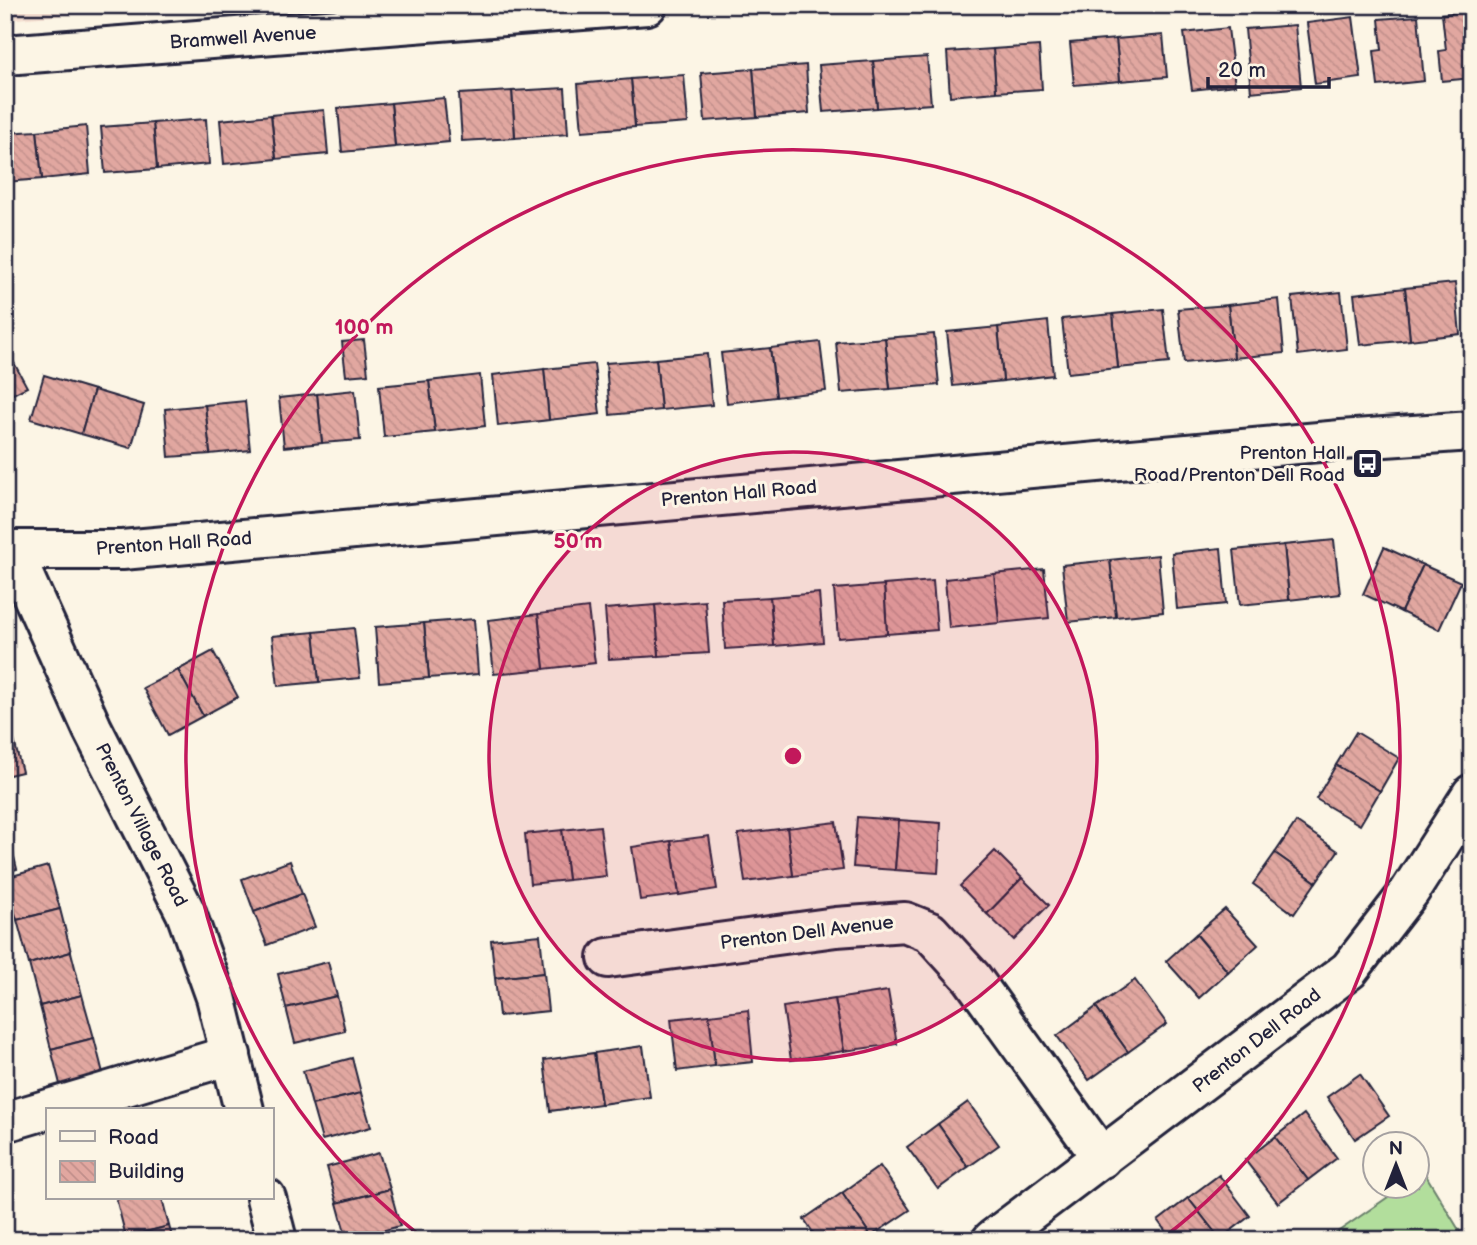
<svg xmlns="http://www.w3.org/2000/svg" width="1477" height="1245" font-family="'Balsamiq Sans',sans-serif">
<defs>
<pattern id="building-back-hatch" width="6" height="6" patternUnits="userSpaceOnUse" patternTransform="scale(1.75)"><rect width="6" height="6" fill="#e1a7a0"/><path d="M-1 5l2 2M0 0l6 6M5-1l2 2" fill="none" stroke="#c18f8b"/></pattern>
</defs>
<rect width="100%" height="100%" fill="#fcf5e5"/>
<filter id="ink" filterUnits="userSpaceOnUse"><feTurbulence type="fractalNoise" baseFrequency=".0143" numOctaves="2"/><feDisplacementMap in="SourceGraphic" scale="14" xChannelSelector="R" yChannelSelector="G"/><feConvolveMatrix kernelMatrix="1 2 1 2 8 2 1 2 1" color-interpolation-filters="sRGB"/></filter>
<g filter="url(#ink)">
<!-- built -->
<path fill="#f4ded0" d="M5 5H187L5 20Z"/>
<!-- grass -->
<path fill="#b2de9c" stroke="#6a806c" stroke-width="2" d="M1424 1172 1465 1240H1326L1404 1186H1418V1176Z"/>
<!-- building -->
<g fill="url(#building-back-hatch)" stroke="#22223b" stroke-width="2">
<path d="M1472 11V78L1442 81 1439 51 1446 50 1442 14Z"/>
<path d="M1418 16 1424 81 1378 86 1374 51 1382 50 1379 19Z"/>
<path d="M1353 17 1361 78 1315 84 1307 23Z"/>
<path d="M1295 25 1301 87 1251 92 1245 29Z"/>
<path d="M1228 28 1235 85 1192 90 1184 33Z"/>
<path d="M1163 35 1167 77 1120 81 1116 39Z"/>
<path d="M1116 39 1120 81 1074 85 1070 43Z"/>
<path d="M1039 46 1042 89 996 92 993 49Z"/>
<path d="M993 49 996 92 950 96 947 52Z"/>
<path d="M927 57 931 104 877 108 873 61Z"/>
<path d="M873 61 877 108 823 112 819 65Z"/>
<path d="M806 65 809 113 757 117 753 69Z"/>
<path d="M753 69 757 117 705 121 701 73Z"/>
<path d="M684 75 688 123 635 127 631 79Z"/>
<path d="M631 79 635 127 582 131 578 84Z"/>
<path d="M565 88 568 134 515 138 512 91Z"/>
<path d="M512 91 515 138 462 141 459 94Z"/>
<path d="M444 98 449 142 395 147 391 103Z"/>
<path d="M391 103 395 147 342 152 338 108Z"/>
<path d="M324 110 328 154 276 159 271 115Z"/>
<path d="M271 115 276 159 224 164 220 120Z"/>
<path d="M206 119 209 164 157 169 153 123Z"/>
<path d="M153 123 157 169 105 173 101 127Z"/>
<path d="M86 126 90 174 42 179 37 131Z"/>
<path d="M37 131 42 179 5 182V133Z"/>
<path d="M1472 281V322L1468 282Z"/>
<path d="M1455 283 1460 334 1410 340 1405 288Z"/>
<path d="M1405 288 1410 340 1360 345 1354 294Z"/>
<path d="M1341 292 1347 349 1298 355 1292 297Z"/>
<path d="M1279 299 1284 353 1234 358 1228 305Z"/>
<path d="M1228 305 1234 358 1184 363 1178 309Z"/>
<path d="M1163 309 1169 363 1118 368 1113 314Z"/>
<path d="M1113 314 1118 368 1068 373 1062 319Z"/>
<path d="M1048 321 1053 375 1003 381 998 327Z"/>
<path d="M998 327 1003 381 953 386 947 332Z"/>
<path d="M934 334 939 385 890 389 885 338Z"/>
<path d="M885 338 890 389 841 393 836 342Z"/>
<path d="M364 340 368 374 346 376 342 342Z"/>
<path d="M820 342 826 391 776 397 770 348Z"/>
<path d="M5 346 27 387 5 398Z"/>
<path d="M770 348 776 397 727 403 721 353Z"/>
<path d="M707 354 712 405 661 410 656 359Z"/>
<path d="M656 359 661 410 610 415 606 363Z"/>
<path d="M594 364 600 414 549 420 544 369Z"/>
<path d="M544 369 549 420 498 426 493 375Z"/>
<path d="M44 375 94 390 81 434 31 419Z"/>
<path d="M480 375 485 426 435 432 429 381Z"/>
<path d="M429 381 435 432 384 437 379 386Z"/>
<path d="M94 390 144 405 131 448 81 434Z"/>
<path d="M355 390 360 440 322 443 317 394Z"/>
<path d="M317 394 322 443 284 447 279 398Z"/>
<path d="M245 401 250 450 210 454 205 405Z"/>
<path d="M205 405 210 454 169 457 165 409Z"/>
<path d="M1334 540 1340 594 1289 600 1284 545Z"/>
<path d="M1284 545 1289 600 1240 605 1234 550Z"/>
<path d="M1384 547 1423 565 1401 612 1363 594Z"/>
<path d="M1221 548 1226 604 1177 609 1172 553Z"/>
<path d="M1158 555 1163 612 1116 617 1110 560Z"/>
<path d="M1110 560 1116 617 1068 622 1062 565Z"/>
<path d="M1423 565 1461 582 1439 630 1401 612Z"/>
<path d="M1044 569 1049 618 999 623 994 574Z"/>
<path d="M994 574 999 623 949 628 945 579Z"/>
<path d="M933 581 937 630 887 634 884 585Z"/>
<path d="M884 585 887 634 838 638 834 589Z"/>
<path d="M819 593 823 642 774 646 770 597Z"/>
<path d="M770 597 774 646 725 649 722 600Z"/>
<path d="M705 601 709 653 659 656 655 605Z"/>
<path d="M655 605 659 656 609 659 605 609Z"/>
<path d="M588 608 595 663 544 669 538 614Z"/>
<path d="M538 614 544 669 494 674 488 620Z"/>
<path d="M474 619 478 674 429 678 424 623Z"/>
<path d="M424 623 429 678 379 682 375 627Z"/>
<path d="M354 628 360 678 319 682 314 632Z"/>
<path d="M314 632 319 682 278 686 272 636Z"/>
<path d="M213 651 238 697 203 716 178 670Z"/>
<path d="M178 670 203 716 168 735 143 688Z"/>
<path d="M12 732 22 772 5 776V734Z"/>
<path d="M1356 732 1399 758 1380 791 1336 765Z"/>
<path d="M1336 765 1380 791 1360 825 1316 799Z"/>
<path d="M857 817 899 820 895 870 853 867Z"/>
<path d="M5 820 17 869 5 872Z"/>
<path d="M899 820 941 823 938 873 895 870Z"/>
<path d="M836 822 843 870 793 876 787 828Z"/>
<path d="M1296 822 1338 851 1316 882 1275 853Z"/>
<path d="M600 826 606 876 568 880 562 830Z"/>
<path d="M787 828 793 876 745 882 738 834Z"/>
<path d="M562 830 568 880 530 884 525 834Z"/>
<path d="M709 836 717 889 679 895 671 841Z"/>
<path d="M671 841 679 895 640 900 632 847Z"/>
<path d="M995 851 1022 878 987 914 960 886Z"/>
<path d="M1275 853 1316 882 1294 914 1253 884Z"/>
<path d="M290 861 302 894 254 912 242 879Z"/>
<path d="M48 866 60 909 17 920 5 878Z"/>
<path d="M1022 878 1049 905 1014 940 987 914Z"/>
<path d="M302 894 315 927 267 945 254 912Z"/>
<path d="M60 909 71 952 29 964 17 920Z"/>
<path d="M1225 909 1258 945 1228 972 1196 934Z"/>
<path d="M1196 934 1228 972 1199 998 1166 961Z"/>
<path d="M540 935 544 973 495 978 491 940Z"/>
<path d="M71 952 82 995 40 1006 29 964Z"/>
<path d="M328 962 337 996 286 1008 278 974Z"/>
<path d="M544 973 548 1011 499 1016 495 978Z"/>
<path d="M1135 980 1167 1024 1128 1052 1096 1007Z"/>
<path d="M888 991 897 1044 844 1051 835 999Z"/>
<path d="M82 995 94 1038 51 1049 40 1006Z"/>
<path d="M337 996 345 1031 295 1043 286 1008Z"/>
<path d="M835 999 844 1051 791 1060 783 1007Z"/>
<path d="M1096 1007 1128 1052 1089 1080 1057 1036Z"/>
<path d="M748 1010 753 1062 715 1066 709 1015Z"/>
<path d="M709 1015 715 1066 677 1071 671 1019Z"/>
<path d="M94 1038 105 1081 62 1092 51 1049Z"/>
<path d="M643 1046 650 1097 601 1104 594 1053Z"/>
<path d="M594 1053 601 1104 550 1111 544 1060Z"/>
<path d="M352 1058 361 1093 312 1105 303 1071Z"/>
<path d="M1360 1074 1389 1116 1355 1139 1327 1097Z"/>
<path d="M361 1093 371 1127 322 1140 312 1105Z"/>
<path d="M968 1102 999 1145 968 1167 938 1124Z"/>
<path d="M1304 1114 1337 1158 1308 1180 1275 1137Z"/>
<path d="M938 1124 968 1167 938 1189 907 1147Z"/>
<path d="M1275 1137 1308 1180 1278 1203 1245 1160Z"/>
<path d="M379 1153 390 1189 337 1203 327 1167Z"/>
<path d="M880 1166 910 1210 871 1236 842 1193Z"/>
<path d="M1219 1175 1250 1216 1220 1239 1188 1198Z"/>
<path d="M390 1189 400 1226 347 1240 337 1203Z"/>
<path d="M842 1193 871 1236 866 1240H818L804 1219Z"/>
<path d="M116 1198H162L169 1226 126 1237Z"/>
<path d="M1188 1198 1220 1239 1218 1240H1172L1158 1221Z"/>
<path d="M169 1226 173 1240H127L126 1237Z"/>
</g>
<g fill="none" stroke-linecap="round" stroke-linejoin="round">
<defs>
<g id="minor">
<path d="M5 55 647 5"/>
<path d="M5 550H122L1341 440 1472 431"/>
<path d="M12 550 92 728 186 913 216 997 244 1110"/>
<path d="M608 958 836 927 905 922 930 932 972 978 1102 1158"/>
<path d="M5 1122 231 1055"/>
<path d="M266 1198 277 1240"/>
<path d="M992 1240 1349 970 1410 891 1472 794"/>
</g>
</defs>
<!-- minor casing -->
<use href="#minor" stroke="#22223b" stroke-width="44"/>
<!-- minor -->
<use href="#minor" stroke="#fcf5e5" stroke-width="38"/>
</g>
</g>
<!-- distance rings -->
<circle cx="793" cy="756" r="304" fill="#c2185b" fill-opacity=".12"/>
<g fill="none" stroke="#c2185b" stroke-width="3.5">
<circle cx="793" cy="756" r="304"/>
<path d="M423 1238A607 607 0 1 1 1163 1238"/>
</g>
<!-- icons -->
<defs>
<symbol id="bus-square" viewBox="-11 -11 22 22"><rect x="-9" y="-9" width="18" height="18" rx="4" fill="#22223b" stroke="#fcf5e5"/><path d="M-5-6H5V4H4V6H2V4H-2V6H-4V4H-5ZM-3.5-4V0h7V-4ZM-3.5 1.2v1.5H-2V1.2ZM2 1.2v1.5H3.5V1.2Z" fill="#fff"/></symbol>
</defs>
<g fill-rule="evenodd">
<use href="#bus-square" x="1350" y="446" width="35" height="35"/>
</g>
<g text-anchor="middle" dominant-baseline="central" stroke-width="6" stroke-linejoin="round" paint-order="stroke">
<!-- street labels -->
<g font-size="19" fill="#22223b" stroke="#fcf5e5">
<text transform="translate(243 38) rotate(-4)">Bramwell Avenue</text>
<text transform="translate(739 494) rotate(-5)">Prenton Hall Road</text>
<text transform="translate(174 544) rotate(-4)">Prenton Hall Road</text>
<text transform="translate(141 825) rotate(63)">Prenton Village Road</text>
<text transform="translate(807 933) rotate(-7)">Prenton Dell Avenue</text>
<text transform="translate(1257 1041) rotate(-38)">Prenton Dell Road</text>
</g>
<!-- poi labels -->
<g font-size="19" fill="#22223b" stroke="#fcf5e5" text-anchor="end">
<text x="1345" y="453">Prenton Hall<tspan x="1345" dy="22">Road/Prenton Dell Road</tspan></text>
</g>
</g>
<circle cx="793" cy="756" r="10" fill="#c2185b" stroke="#fcf5e5" stroke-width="3.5"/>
<g font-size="21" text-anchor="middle" font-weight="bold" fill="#c2185b" stroke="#fcf5e5" stroke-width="6" stroke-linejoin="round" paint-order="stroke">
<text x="364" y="334">100 m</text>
<text x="578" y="548">50 m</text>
</g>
<!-- margin -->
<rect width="1477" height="1245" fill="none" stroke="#fcf5e5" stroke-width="28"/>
<rect x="14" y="14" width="1449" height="1217" fill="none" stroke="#22223b" stroke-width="2.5" filter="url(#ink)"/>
<!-- legend -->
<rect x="46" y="1108" width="228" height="91" fill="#fcf5e5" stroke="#a5a1a1" stroke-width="2"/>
<rect x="60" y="1131" width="35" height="10" fill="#fcf5e5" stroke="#a5a1a1" stroke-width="2"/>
<text x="108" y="1144" font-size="21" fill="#22223b">Road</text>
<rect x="60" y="1161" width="35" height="21" fill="url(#building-back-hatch)" stroke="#a5a1a1" stroke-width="2"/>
<text x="108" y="1178" font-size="21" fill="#22223b">Building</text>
<!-- north arrow -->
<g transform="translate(1396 1165)"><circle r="33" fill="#fcf5e5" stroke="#a5a1a1" stroke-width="2"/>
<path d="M0-5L12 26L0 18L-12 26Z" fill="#22223b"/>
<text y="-10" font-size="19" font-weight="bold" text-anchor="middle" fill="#22223b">N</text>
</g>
<!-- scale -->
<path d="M1208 77v10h121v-10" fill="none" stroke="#22223b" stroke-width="3.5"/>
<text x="1218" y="77" font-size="21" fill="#22223b" stroke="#fcf5e5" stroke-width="5" paint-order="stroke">20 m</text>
</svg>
